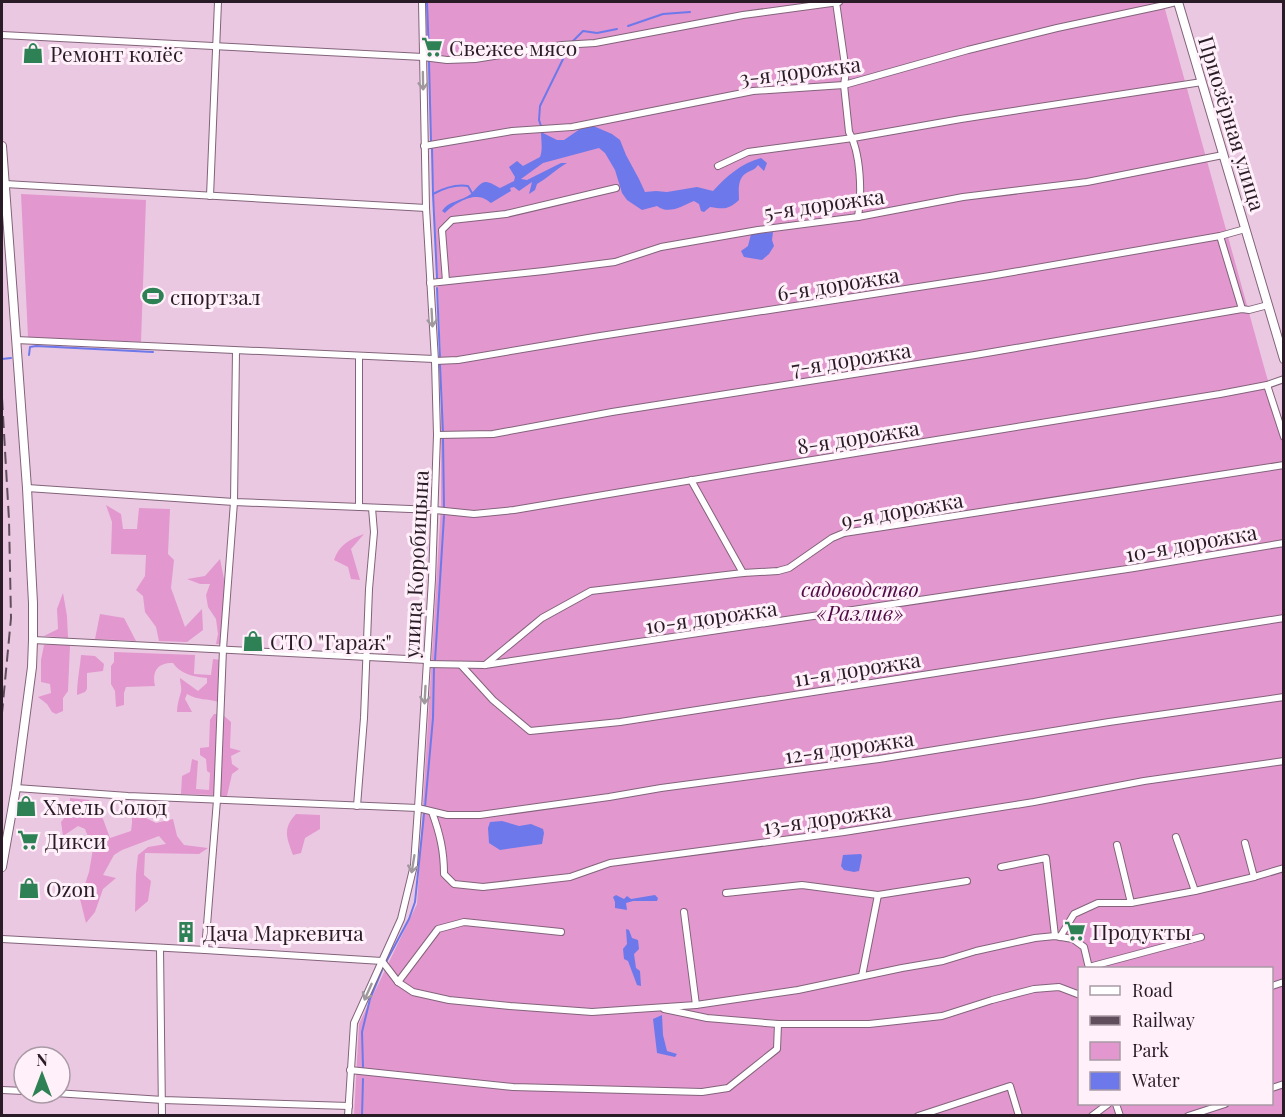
<svg xmlns="http://www.w3.org/2000/svg" width="1285" height="1117" font-family="'Playfair Display',serif">
<rect width="100%" height="100%" fill="#ebc8e1"/>
<!-- green -->
<g fill="#e297cf" fill-rule="evenodd">
<path d="M425 2H1163L1266 374 1283 429V1115L354 1116 359 1024 417 904 441 505V359ZM1080 968H1272V1104H1080Z"/>
<path d="M21 194 146 200 141 342 28 337Z"/>
<path d="M106 505 121 514 123 529H137L139 508 170 509 168 554 174 560 171 588 185 627 202 609 203 630 187 642 159 641 156 627 145 612 143 596 136 590 145 576 146 555 111 554 112 522Z"/>
<path d="M364 534 351 549 360 580 351 579 348 567 334 560C339 545 350 539 364 534Z"/>
<path d="M220 559 225 584 220 644H216L218 634 216 619 208 607 206 595 210 584H200L187 579 205 576Z"/>
<path d="M63 593 67 616 68 638 44 636 58 629 57 609Z"/>
<path d="M100 614 124 618 136 641 95 639Z"/>
<path d="M44 645H70L68 691 63 698V711L56 714 52 712 47 704 38 697 51 693 50 684 41 682V660Z"/>
<path d="M114 652 195 655 194 674 211 675 213 659 221 660 218 702C206 698 200 701 187 694L185 699 192 712H177C177 705 179 699 181 692 182 688 180 683 180 678L198 691 207 683V678C194 677 180 674 173 663 157 663 152 671 155 686L126 687 124 693V705L116 707 115 691 111 684V666L114 662Z"/>
<path d="M81 655 95 656 104 664 103 671 87 673V689L85 692 77 695C77 681 80 668 81 655Z"/>
<path d="M214 714H218L215 795 181 794 182 776 190 772 192 759 198 761 196 789 209 790 210 773 207 771 206 759 200 755V748L209 747 210 720Z"/>
<path d="M223 715 231 722 230 748 241 751 231 756 232 764 239 769 232 774 227 796H220Z"/>
<path d="M70 798 89 800 103 819 110 838 131 831 132 823V811L156 823 173 819 177 836 184 845 208 848 199 854 145 853 144 875 151 881 148 901 135 912 136 874 138 855 148 847 166 844 159 836 122 850 114 855 103 875 116 878 103 889 95 912 86 923 80 899 89 872 93 849 85 829 78 826 63 836 61 822 70 811Z"/>
<path d="M296 814 320 815V829L305 838 301 853 293 855C287 838 282 829 296 814Z"/>
</g>
<!-- water -->
<g fill="#6d79ea">
<path d="M591 125 612 134 620 140 626 155 639 179 645 192 656 191 667 192 697 187 713 191C727 176 740 164 761 158L767 163 764 171 758 165C754 171 750 170 745 174 737 180 739 192 739 200 728 210 724 209 710 207L704 212 701 211 699 204 694 201C682 206 669 215 657 206L642 210 627 200 622 193 615 170 605 153 599 148 543 163 521 179 527 180 561 163H567C556 169 548 178 537 184L535 190 529 194 532 182 519 191 514 187 510 188 511 191 491 203C487 200 483 197 477 197 467 196 451 206 445 213L442 211C448 201 462 201 471 194 475 190 480 182 486 182 490 182 496 186 500 188L514 181 515 177 509 167 517 161 523 166 540 157C543 149 541 141 541 132L557 140H564L580 129Z"/>
<path d="M773 232 772 240 774 246 769 254 762 260 744 257 741 251 748 246 751 234Z"/>
<path d="M502 821 519 826 531 824 543 829 544 833 542 844 500 850 489 843 488 828 490 822Z"/>
<path d="M861 854 862 856 859 871 854 872 844 870 841 866 843 855Z"/>
<path d="M616 895 624 899 627 896 631 899 655 895 658 898 657 901H633L626 903 627 910 615 908V902L613 897Z"/>
<path d="M626 929 629 930 632 938 638 940 639 949 634 954 636 968 640 971 641 986 637 985 628 961 624 959 623 949 627 944Z"/>
<path d="M662 1015 663 1035 667 1051 677 1054 675 1057 657 1053 653 1019Z"/>
</g>
<g fill="none" stroke-linecap="round" stroke-linejoin="round">
<!-- stream -->
<g stroke="#6d79ea" stroke-width="2">
<path d="M427 2 429 55"/>
<path d="M628 26 663 14 690 12"/>
<path d="M573 41 583 31 597 33 617 29"/>
<path d="M429 62 431 142"/>
<path d="M543 132 539 120 540 106 567 51"/>
<path d="M432 149 433 194"/>
<path d="M437 278 433 194C444 188 455 184 468 186L472 193"/>
<path d="M437 288 440 357"/>
<path d="M29 355 30 347 36 346 153 352"/>
<path d="M2 359 11 358"/>
<path d="M440 365 443 433"/>
<path d="M443 439 444 508"/>
<path d="M435 661 444 516"/>
<path d="M425 807 433 718 434 667"/>
<path d="M386 962 409 919 415 902 424 814"/>
<path d="M363 1067 362 1032 370 999 382 970"/>
<path d="M362 1116 363 1079"/>
</g>
<defs>
<g id="minor">
<path d="M836 2 846 72 844 85 849 132C861 153 862 194 858 217"/>
<path d="M2 35 423 57 447 60 475 59 562 45 595 43 743 15 839 2"/>
<path d="M424 146 512 131 572 127 753 91 844 85 968 50 1057 28 1160 6 1176 2"/>
<path d="M718 166 748 152 853 138 961 119 1202 82"/>
<path d="M5 184 426 208"/>
<path d="M210 196 218 2"/>
<path d="M1220 236 1242 309"/>
<path d="M446 281 442 230 452 220 506 214 616 188"/>
<path d="M430 283 544 271 615 262 661 247 758 230 858 217 963 197 1087 182 1223 155"/>
<path d="M16 340 434 359"/>
<path d="M359 357V507"/>
<path d="M435 361 458 360 594 337 990 276 1220 236 1245 229"/>
<path d="M1267 385 1284 437"/>
<path d="M437 435 493 434 612 412 975 355 1242 309 1249 310 1268 305"/>
<path d="M691 480 743 573"/>
<path d="M27 488 234 502 435 510 474 514 514 510 800 462 1220 394 1267 385 1284 379"/>
<path d="M33 640 427 660"/>
<path d="M427 664 485 665 1134 568 1284 543"/>
<path d="M461 665 493 700 530 731 620 722 1013 661 1284 618"/>
<path d="M485 665 542 618 591 591 743 573 778 571 789 568 832 538 844 533 1284 465"/>
<path d="M16 788 128 796 418 808 447 815H480L609 797 661 788 879 759 1109 722 1284 697"/>
<path d="M357 806 364 718 369 589 374 532 372 508"/>
<path d="M432 812C440 834 444 851 444 874L454 884 483 887 570 877 610 863 844 832 1034 802 1144 781 1284 761"/>
<path d="M1176 837 1195 891"/>
<path d="M1245 843 1254 877"/>
<path d="M1117 845 1131 903"/>
<path d="M1001 867 1046 858 1055 936"/>
<path d="M726 893 802 885 878 895 967 881"/>
<path d="M684 912 696 1005"/>
<path d="M1060 937 1074 914 1098 903H1131L1195 891 1254 877 1284 868"/>
<path d="M2 939 205 950 382 961 398 982 413 992 449 1000 510 1006 592 1012 696 1005 798 990 902 968 943 961 976 951 1035 938 1055 936 1073 939 1084 947 1089 968"/>
<path d="M160 948 162 1116"/>
<path d="M205 950 217 800 223 649 234 502 236 351"/>
<path d="M1089 967 1201 937"/>
<path d="M862 976 878 895"/>
<path d="M398 982 438 929 464 922 561 932"/>
<path d="M1272 986 1284 982"/>
<path d="M664 1009 707 1018 778 1024H869L942 1016 992 1000 1034 989 1059 987 1080 995"/>
<path d="M350 1070 513 1087 702 1092 728 1088 777 1049 778 1024"/>
<path d="M1272 1088 1284 1084"/>
<path d="M2 1090 24 1091"/>
<path d="M55 1093 163 1100 349 1106"/>
<path d="M1116 1104 1120 1116"/>
<path d="M348 1116 354 1023 401 919 414 865 418 808 432 579 437 435 435 361 426 208 422 2"/>
<path d="M918 1116 1010 1086 1019 1116"/>
<path d="M1092 1116 1108 1104"/>
<path d="M1188 1116 1225 1104"/>
</g>
<g id="tertiary">
<path d="M1178 2 1284 359"/>
<path d="M2 146 27 488 33 603V640L32 667 16 788 2 867"/>
</g>
</defs>
<!-- minor casing -->
<use href="#minor" stroke="#82637a" stroke-width="8"/>
<!-- tertiary casing -->
<use href="#tertiary" stroke="#82637a" stroke-width="10"/>
<!-- minor -->
<use href="#minor" stroke="#fff" stroke-width="6"/>
<!-- tertiary -->
<use href="#tertiary" stroke="#fff" stroke-width="8"/>
<!-- rail -->
<path stroke="#614e5c" stroke-width="2" stroke-dasharray="12 6" stroke-linecap="butt" d="M2 398 9 520 11 618 2 713"/>
</g>
<!-- one-way arrows -->
<defs><path id="oneway-shaft" d="M-6 0H5M1.5-3L5.5 0L1.5 3" fill="none" stroke-width="1.6" stroke-linecap="round" stroke-linejoin="round" transform="scale(1.5)"/></defs>
<g stroke="#9f999d">
<use href="#oneway-shaft" transform="translate(423 81) rotate(89)"/>
<use href="#oneway-shaft" transform="translate(432 318) rotate(87)"/>
<use href="#oneway-shaft" transform="translate(425 695) rotate(93)"/>
<use href="#oneway-shaft" transform="translate(413 864) rotate(99)"/>
<use href="#oneway-shaft" transform="translate(368 992) rotate(114)"/>
</g>
<!-- icons -->
<defs>
<symbol id="supermarket-bare" viewBox="-9 -9 18 18"><path d="M-6-5.5h2.5l.6 2H6L4.5 2H-2.5L-4.4-4H-6ZM-1.5 3.2a1.3 1.3 0 1 0 .1 0ZM3 3.2a1.3 1.3 0 1 0 .1 0Z" fill="#2e8154" stroke="#fff0fa" stroke-width="2.5" paint-order="stroke"/></symbol>
<symbol id="shop-bare" viewBox="-9 -9 18 18"><path d="M-5-2.5h2.3a2.7 3.5 0 0 1 5.4 0H5L5.5 6h-11ZM-1.5-2.5h3a1.5 2.3 0 0 0-3 0Z" fill="#2e8154" stroke="#fff0fa" stroke-width="2.5" paint-order="stroke"/></symbol>
<symbol id="stadium-bare" viewBox="-9 -9 18 18"><path d="M0-5a6.5 5 0 1 0 0 10a6.5 5 0 1 0 0-10ZM-3.5-1.8h7v3.6h-7Z" fill="#2e8154" stroke="#fff0fa" stroke-width="2.5" paint-order="stroke"/></symbol>
<symbol id="building-bare" viewBox="-9 -9 18 18"><path d="M-4-6H4V6H1V3H-1V6H-4ZM-2.5-4.3h1.7v1.8h-1.7ZM.8-4.3h1.7v1.8H.8ZM-2.5-1h1.7V.8h-1.7ZM.8-1h1.7V.8H.8Z" fill="#2e8154" stroke="#fff0fa" stroke-width="2.5" paint-order="stroke"/></symbol>
</defs>
<g fill-rule="evenodd">
<use href="#supermarket-bare" x="417" y="32" width="30" height="30"/>
<use href="#shop-bare" x="18" y="38" width="30" height="30"/>
<use href="#stadium-bare" x="138" y="281" width="30" height="30"/>
<use href="#shop-bare" x="238" y="626" width="30" height="30"/>
<use href="#shop-bare" x="11" y="791" width="30" height="30"/>
<use href="#supermarket-bare" x="13" y="825" width="30" height="30"/>
<use href="#shop-bare" x="14" y="873" width="30" height="30"/>
<use href="#supermarket-bare" x="1060" y="916" width="30" height="30"/>
<use href="#building-bare" x="171" y="917" width="30" height="30"/>
</g>
<g text-anchor="middle" dominant-baseline="central" stroke-width="6" stroke-linejoin="round" paint-order="stroke">
<!-- poi labels -->
<g font-size="21" fill="#291c26" stroke="#fff0fa" text-anchor="start">
<text x="449" y="47">Свежее мясо</text>
<text x="50" y="53">Ремонт колёс</text>
<text x="170" y="296">спортзал</text>
<text x="270" y="641">СТО "Гараж"</text>
<text x="43" y="806">Хмель Солод</text>
<text x="45" y="840">Дикси</text>
<text x="46" y="888">Ozon</text>
<text x="1092" y="931">Продукты</text>
<text x="203" y="932">Дача Маркевича</text>
</g>
<!-- street labels -->
<g font-size="21" fill="#291c26" stroke="#fff0fa">
<text transform="translate(800 70) rotate(-7)">3-я дорожка</text>
<text transform="translate(1233 123) rotate(73)">Приозёрная улица</text>
<text transform="translate(824 203) rotate(-8)">5-я дорожка</text>
<text transform="translate(838 283) rotate(-9)">6-я дорожка</text>
<text transform="translate(851 358) rotate(-9)">7-я дорожка</text>
<text transform="translate(858 436) rotate(-9)">8-я дорожка</text>
<text transform="translate(902 509) rotate(-10)">9-я дорожка</text>
<text transform="translate(1191 542) rotate(-10)">10-я дорожка</text>
<text transform="translate(415 564) rotate(-87)">улица Коробицына</text>
<text transform="translate(711 616) rotate(-8)">10-я дорожка</text>
<text transform="translate(857 668) rotate(-9)">11-я дорожка</text>
<text transform="translate(849 746) rotate(-8)">12-я дорожка</text>
<text transform="translate(827 817) rotate(-8)">13-я дорожка</text>
</g>
<!-- park labels -->
<g font-size="21" font-style="italic" fill="#4f0944" stroke="#fff0fa">
<text x="860" y="588">садоводство<tspan x="860" dy="24">«Разлив»</tspan></text>
</g>
</g>
<!-- border -->
<rect width="1285" height="1117" fill="none" stroke="#291c26" stroke-width="6"/>
<!-- legend -->
<rect x="1078" y="967" width="195" height="138" fill="#fff0fa" stroke="#a99ba5" stroke-width="1.5"/>
<rect x="1090" y="986" width="30" height="9" fill="#ffffff" stroke="#a99ba5" stroke-width="1.5"/>
<text x="1132" y="997" font-size="18" fill="#291c26">Road</text>
<rect x="1090" y="1016" width="30" height="9" fill="#614e5c" stroke="#a99ba5" stroke-width="1.5"/>
<text x="1132" y="1027" font-size="18" fill="#291c26">Railway</text>
<rect x="1090" y="1042" width="30" height="18" fill="#e297cf" stroke="#a99ba5" stroke-width="1.5"/>
<text x="1132" y="1057" font-size="18" fill="#291c26">Park</text>
<rect x="1090" y="1072" width="30" height="18" fill="#6d79ea" stroke="#a99ba5" stroke-width="1.5"/>
<text x="1132" y="1087" font-size="18" fill="#291c26">Water</text>
<!-- north arrow -->
<g transform="translate(42 1075)"><circle r="28" fill="#fff0fa" stroke="#a99ba5" stroke-width="1.5"/>
<path d="M0-4.5L10 22L0 15L-10 22Z" fill="#2e8154"/>
<text y="-9" font-size="16" font-weight="bold" text-anchor="middle" fill="#291c26">N</text>
</g>
</svg>
